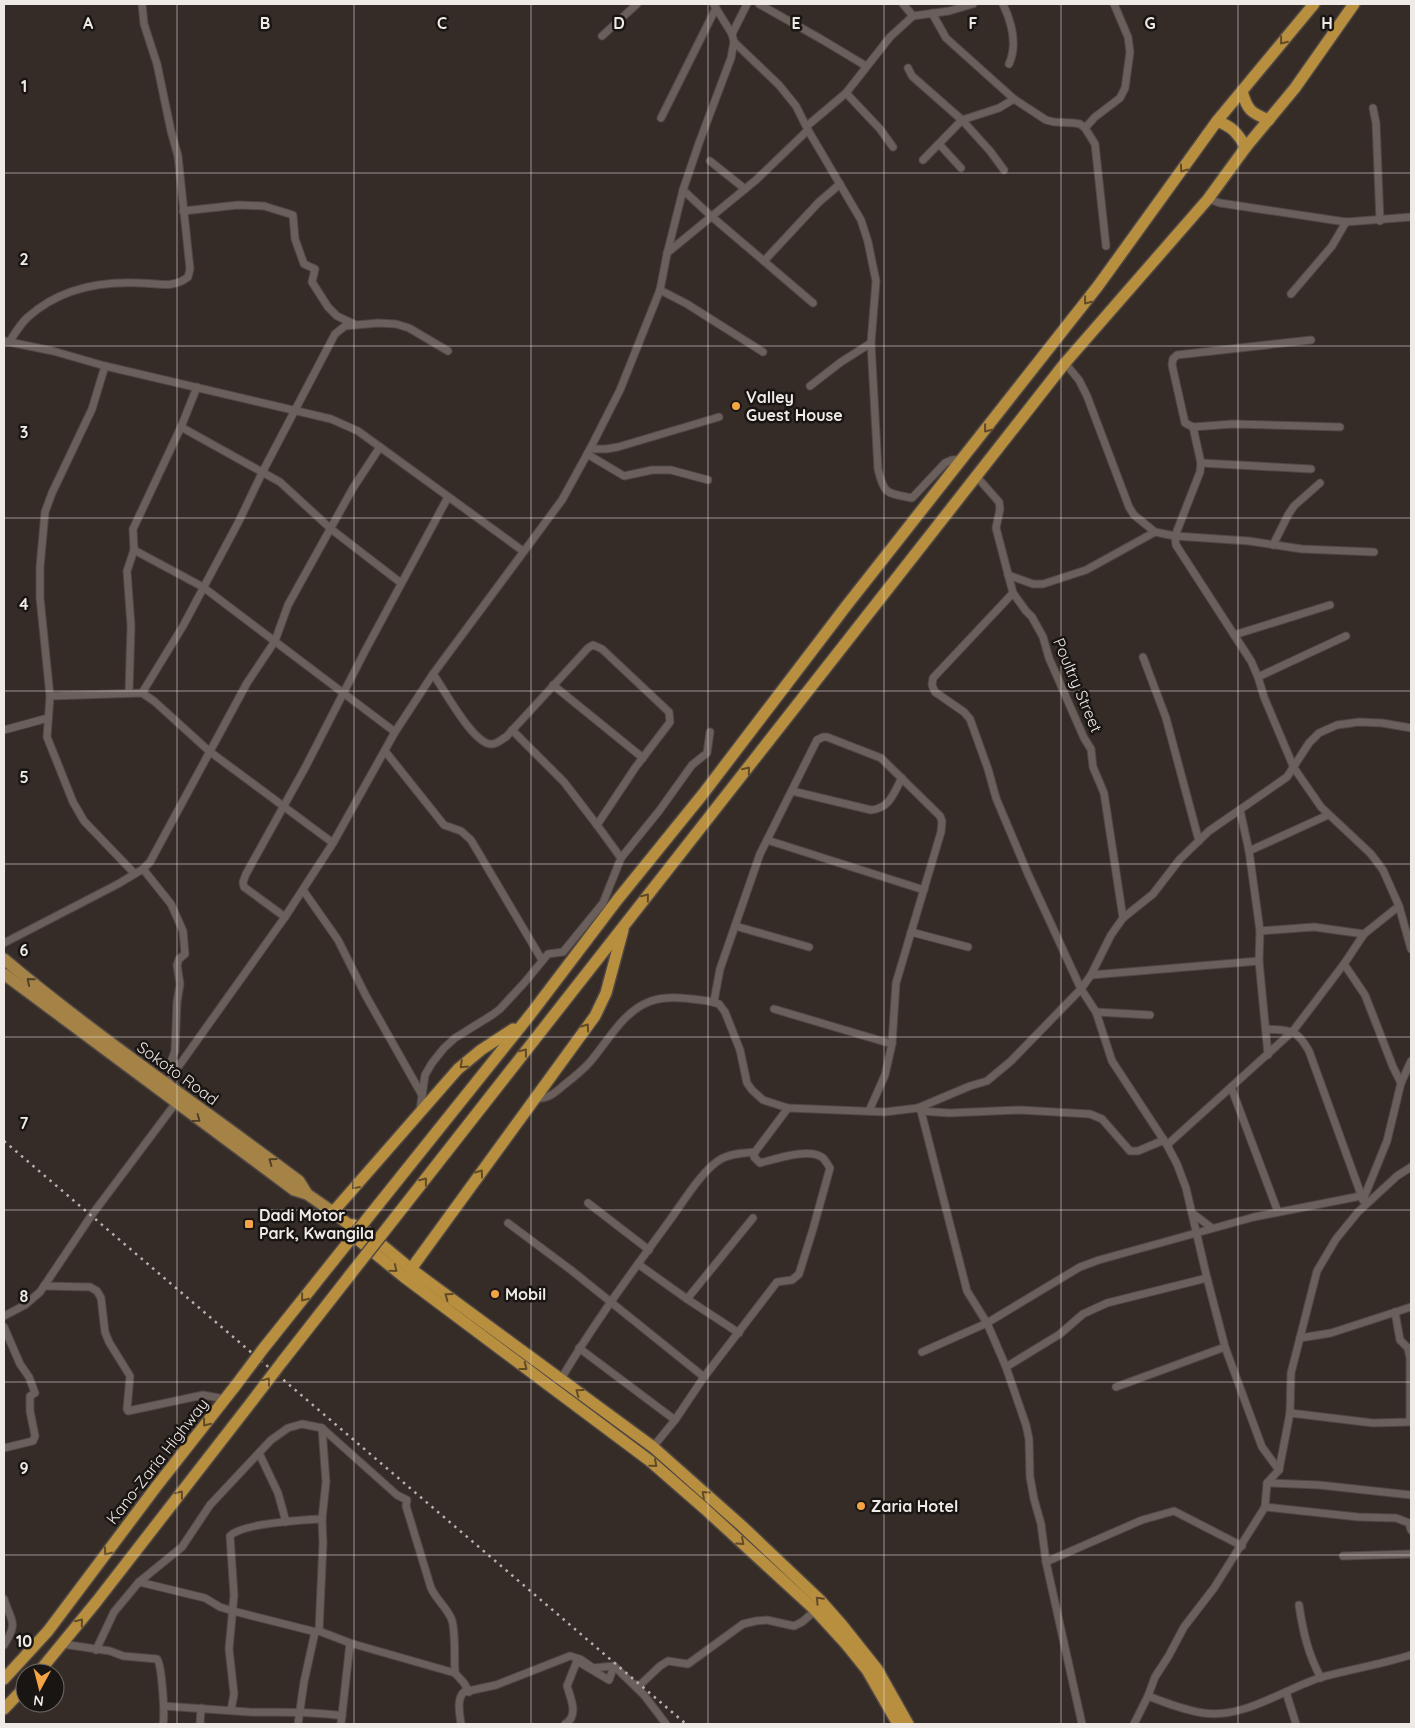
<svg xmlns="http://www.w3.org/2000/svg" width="1415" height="1728" font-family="Quicksand,sans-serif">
<rect width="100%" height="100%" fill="#352c28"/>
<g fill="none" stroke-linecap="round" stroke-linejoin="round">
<defs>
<g id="minor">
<path d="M759 4 821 39 866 66"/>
<path d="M903 4 913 16"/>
<path d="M1003 4C1012 23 1018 44 1009 64"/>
<path d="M714 5 732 34"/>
<path d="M932 13 946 38 1014 99 1046 120 1054 122 1074 123 1080 124 1085 128 1095 144 1106 246"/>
<path d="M602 36 637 4"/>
<path d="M734 42 779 85 796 106 808 130 861 220 868 242 876 281 871 343 878 469C884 495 887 493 912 498L945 463 952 460 963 459"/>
<path d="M908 68 912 76 962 120 999 108 1014 99"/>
<path d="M846 93 880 129 893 147"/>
<path d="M1373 108 1376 123 1380 221"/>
<path d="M661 118 716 8"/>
<path d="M807 126 846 93 890 37 913 16 949 11 973 4"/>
<path d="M1085 128 1095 117 1120 98 1125 88 1130 52 1128 37 1114 4"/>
<path d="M939 144 961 168"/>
<path d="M923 160 962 120 990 151 1004 170"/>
<path d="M710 161 745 189"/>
<path d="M683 190 711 216 813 303"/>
<path d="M1208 199 1220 203 1346 222 1411 217"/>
<path d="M183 211 238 205 264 206 293 215 295 239 304 264 315 269 312 282 328 307 337 316 354 324"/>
<path d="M667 253 756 180 808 130"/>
<path d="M764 261 819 202 840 184"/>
<path d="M660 290 687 304 763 352"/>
<path d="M1291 294 1332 246 1346 222"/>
<path d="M1311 340 1177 355 1173 359 1172 365 1185 423 1193 427 1233 424 1340 427"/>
<path d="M4 341 53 351 105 366 331 419 358 431 523 551"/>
<path d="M10 341C15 333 21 323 28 317 59 289 100 281 140 283 157 283 173 289 188 277L190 269 178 156 171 131 157 64 144 24 142 4"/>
<path d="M1065 363 1079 380 1087 396 1129 507 1134 515 1155 532 1175 536 1176 545 1251 661 1258 677 1264 697 1294 768 1321 807 1371 854 1383 870 1399 906 1411 949"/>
<path d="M105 366 92 409 52 493 45 512 40 567V598L50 696 47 737 73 802 84 821 134 873"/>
<path d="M810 386 841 362 871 343"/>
<path d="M181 427 280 482 331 529 401 583"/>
<path d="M1193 427 1201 463 1200 472 1175 536 1249 541 1302 549 1374 552"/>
<path d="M590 449H606L618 447 719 417"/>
<path d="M587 454 624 476 652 470H671L708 480"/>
<path d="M1201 463 1311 469"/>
<path d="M977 477 999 502 1000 509 996 528 1013 593 1026 611 1032 617 1043 637 1049 658 1084 738 1091 749 1093 767 1104 793 1123 918"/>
<path d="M1273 545 1288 515 1294 506 1320 483"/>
<path d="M134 550 203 587 395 732"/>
<path d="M1008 575 1033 584H1043L1086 570 1155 532"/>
<path d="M1013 593 933 678 932 685 935 692 964 712 970 719 988 769 996 798 1028 874 1081 989 1096 1012 1112 1061 1167 1145 1177 1164 1186 1188 1207 1278 1225 1347 1262 1447 1279 1470"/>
<path d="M1234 635 1330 605"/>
<path d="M1143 657 1166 718 1199 841"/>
<path d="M433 674C444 689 474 746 492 744 497 744 502 739 506 737L588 648 593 645 602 649 669 712 670 722 635 768 597 825"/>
<path d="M1258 677 1346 636"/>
<path d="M553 685 643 758"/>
<path d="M129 692 131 626 127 571 134 550 133 529 181 427 197 387"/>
<path d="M142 693 183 626 239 521 263 471 335 334 345 326 378 323 396 324 409 328 448 351"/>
<path d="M50 696 142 693 154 701 209 751 333 843"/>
<path d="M4 730 48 718"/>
<path d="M512 730 564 782 597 825 621 858"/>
<path d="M385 751 444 825 461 831 471 840 542 960"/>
<path d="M792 791 871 810C890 808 893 794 902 778"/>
<path d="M1240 810 1249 851 1260 931 1259 961 1268 1055"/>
<path d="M767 840 924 890"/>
<path d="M1249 851 1328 815"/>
<path d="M143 869 171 904 183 931 185 954 179 959 177 965 180 984 177 1002 175 1051 172 1059 178 1067"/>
<path d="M303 890 338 940 366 996 422 1095"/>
<path d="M285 917 244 887 243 882 246 874 306 766 365 651 448 497"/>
<path d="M735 926 809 947"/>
<path d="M1260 931 1314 927 1364 934"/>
<path d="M911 932 968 947"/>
<path d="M4 943 118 884 143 869 150 862 247 683 275 641 288 605 353 488 380 447"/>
<path d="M1344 964 1365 995 1393 1067 1401 1083"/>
<path d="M1091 975 1259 961"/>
<path d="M714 1001 720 969 760 854 817 740 823 737H827L881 758 940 816 942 821 941 832 896 983 892 1044 885 1075 869 1111"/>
<path d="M774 1009 892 1044"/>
<path d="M1096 1012 1150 1015"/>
<path d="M1266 1029C1291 1031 1296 1028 1309 1051L1363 1200"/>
<path d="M166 1084 285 917 333 843 395 732 433 674 562 500 590 449 620 390 660 290 667 254 683 190 699 143 731 58 734 42 732 34 747 4"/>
<path d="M1231 1087 1278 1212"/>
<path d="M534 1098C547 1100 555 1093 564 1085 573 1078 582 1071 590 1062 609 1040 623 1011 651 1001 669 995 690 999 708 1001L719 1004 725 1012 740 1050 747 1083 752 1090 763 1100 788 1108 885 1112 918 1108 970 1086 987 1081 1011 1061 1081 989 1091 975 1111 935 1123 918 1153 894 1180 859 1209 831 1287 777 1309 743 1319 733 1337 725 1359 722 1382 723 1411 728"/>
<path d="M918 1108 921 1111 967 1291 987 1323 1006 1367 1026 1425 1029 1439 1030 1477 1034 1499 1041 1524 1046 1562 1082 1724"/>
<path d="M420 1110 425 1075 432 1063 444 1048 455 1038 492 1015 500 1009 525 982 548 954 563 952 603 903 621 858 659 811 692 765 707 753 710 732"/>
<path d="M921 1111 949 1113 1020 1110 1090 1114 1102 1119 1130 1151H1138L1164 1140"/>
<path d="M1167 1145 1293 1031 1344 964 1364 934 1399 906"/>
<path d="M1363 1200 1387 1141 1401 1083 1411 1061"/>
<path d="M588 1203 649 1250"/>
<path d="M1192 1213 1212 1228"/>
<path d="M508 1223 571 1270 704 1377"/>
<path d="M638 1264 687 1299 739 1333"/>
<path d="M44 1286 90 1287 97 1291 101 1298 105 1332 109 1342 130 1376 127 1409 128 1411 203 1395 225 1399"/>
<path d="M687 1299 753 1218"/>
<path d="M4 1316 25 1305 40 1292 91 1216 178 1100"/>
<path d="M4 1327 20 1364 29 1377 35 1393 30 1396V1411L35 1436 33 1441 4 1448"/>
<path d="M1300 1338 1331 1333 1411 1307"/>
<path d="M579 1348 675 1420"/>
<path d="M922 1352 987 1323 1080 1267 1099 1260 1254 1217 1361 1196"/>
<path d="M1006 1367 1060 1334 1083 1314 1107 1303 1207 1278"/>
<path d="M561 1379C594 1323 632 1272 670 1220 683 1202 703 1169 721 1159 731 1153 744 1153 755 1152L788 1108"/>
<path d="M1116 1387 1225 1347"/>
<path d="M1290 1413 1373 1423 1410 1422V1358L1408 1348 1400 1340 1395 1312"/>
<path d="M653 1447 675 1420 704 1377 777 1282 792 1280 799 1274 813 1229 830 1168C828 1165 825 1160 823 1158 810 1147 775 1159 760 1163L754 1157 755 1152"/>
<path d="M259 1453 278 1493 286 1522"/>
<path d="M1267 1483 1319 1485 1411 1495"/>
<path d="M1265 1507 1358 1517 1396 1518 1409 1523 1411 1530"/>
<path d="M1343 1556 1411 1554"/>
<path d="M1046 1562 1142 1520 1174 1511 1242 1546"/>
<path d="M139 1582 205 1598 220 1607 233 1611 316 1632 319 1631 350 1643 455 1673 464 1683 469 1692"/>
<path d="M4 1599C11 1622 19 1621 4 1645"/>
<path d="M1299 1605C1303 1632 1308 1654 1321 1678"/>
<path d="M319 1631 323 1543 322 1519 326 1482 322 1428"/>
<path d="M62 1644 110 1651 123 1656 157 1659C162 1665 165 1715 163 1724"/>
<path d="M96 1650 114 1612 139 1582 182 1547 210 1505 271 1440 288 1428 302 1424 322 1428 397 1495 407 1500 406 1506 431 1588C436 1599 446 1607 451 1618 456 1627 454 1661 455 1673"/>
<path d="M634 1684 640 1685 660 1666 668 1661 688 1664 743 1624 756 1621 767 1620 794 1626 802 1622 816 1610"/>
<path d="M1286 1692 1296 1724"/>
<path d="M1148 1696C1166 1703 1184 1710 1203 1713 1244 1719 1284 1689 1322 1677 1352 1669 1382 1664 1411 1655"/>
<path d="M164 1706C192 1708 221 1710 249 1712 281 1713 311 1711 342 1716"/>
<path d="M231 1710 234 1694 229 1649 234 1595 230 1536C242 1523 303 1520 322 1519"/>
<path d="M200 1724 201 1708"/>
<path d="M298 1724 304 1682 315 1632"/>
<path d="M341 1724 350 1643"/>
<path d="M461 1724C460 1715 456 1699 464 1692L496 1685 570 1656 580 1659 593 1668 614 1666 644 1695 666 1724"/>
<path d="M565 1724C579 1716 571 1699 567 1686L577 1661 609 1680 614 1666"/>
<path d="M1134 1724 1148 1696 1155 1677 1168 1657 1184 1627 1214 1588 1265 1507 1267 1483 1279 1470 1290 1413 1291 1373 1317 1271 1336 1239 1358 1212 1397 1176 1411 1167"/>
</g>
<g id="primary">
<path d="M4 959C98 1038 201 1107 299 1181L307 1194 333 1212"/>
<path d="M4 974 294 1190 307 1194"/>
</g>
<g id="trunk">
<path d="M1242 91C1247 110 1251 113 1269 120"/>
<path d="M1217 121C1233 127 1237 133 1246 147"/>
<path d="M513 1029 481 1050 458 1069 333 1212 348 1224 359 1226 411 1269 653 1447 742 1526 820 1600 842 1625 877 1669 908 1724"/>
<path d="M378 1205 530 1015 618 899 703 794 847 605 1098 286 1217 121 1314 4"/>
<path d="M394 1219 1065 363 1208 199 1246 147 1295 88 1354 4"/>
<path d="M349 1229 351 1234 404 1277 650 1461 705 1509 814 1609 846 1644 867 1670 898 1724"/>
<path d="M411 1269 595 1016 606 993 623 930"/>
<path d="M263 1349 334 1260"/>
<path d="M282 1362 350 1275"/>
<path d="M38 1673 97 1601 253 1400"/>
<path d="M4 1679 48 1631 156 1487 236 1385"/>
<path d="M4 1709 25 1687"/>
</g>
</defs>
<!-- minor casing -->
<use href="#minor" stroke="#4f4744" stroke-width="9"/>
<!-- primary casing -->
<use href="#primary" stroke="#4f4744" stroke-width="14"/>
<!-- trunk casing -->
<use href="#trunk" stroke="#4f4744" stroke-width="14"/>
<!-- minor -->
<use href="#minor" stroke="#6a5f5b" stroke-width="7"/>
<!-- primary -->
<use href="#primary" stroke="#a58246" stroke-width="11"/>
<!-- trunk -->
<use href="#trunk" stroke="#b88e3f" stroke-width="11"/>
<!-- rail -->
<path stroke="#b8b1ae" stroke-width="2.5" stroke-dasharray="2.5 5" stroke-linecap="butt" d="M4 1141 686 1724"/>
<defs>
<g id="trunk-bridge">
<path d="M334 1260 378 1205"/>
<path d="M350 1275 394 1219"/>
<path d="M236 1385 263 1349"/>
<path d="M253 1400 282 1362"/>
</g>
</defs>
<!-- trunk-bridge casing -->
<use href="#trunk-bridge" stroke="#4f4744" stroke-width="14" stroke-linecap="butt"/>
<!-- trunk-bridge -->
<use href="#trunk-bridge" stroke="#b88e3f" stroke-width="11"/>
</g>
<!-- one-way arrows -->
<defs><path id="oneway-chevron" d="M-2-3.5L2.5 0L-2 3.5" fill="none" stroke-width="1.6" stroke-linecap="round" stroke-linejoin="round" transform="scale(1.25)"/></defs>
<g stroke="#614b27">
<use href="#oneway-chevron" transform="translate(1283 41) rotate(129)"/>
<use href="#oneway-chevron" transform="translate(1183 169) rotate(126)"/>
<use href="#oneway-chevron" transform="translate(1087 301) rotate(128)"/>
<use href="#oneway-chevron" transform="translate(987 429) rotate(128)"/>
<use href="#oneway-chevron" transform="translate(747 770) rotate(-51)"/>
<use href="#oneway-chevron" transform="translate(646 897) rotate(-51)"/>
<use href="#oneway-chevron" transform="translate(586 1027) rotate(-54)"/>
<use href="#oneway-chevron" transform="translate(524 1052) rotate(-52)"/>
<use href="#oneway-chevron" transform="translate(463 1065) rotate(137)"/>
<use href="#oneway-chevron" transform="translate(480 1173) rotate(-54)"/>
<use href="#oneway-chevron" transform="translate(424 1181) rotate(-52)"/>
<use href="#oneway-chevron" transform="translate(355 1186) rotate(131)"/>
<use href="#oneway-chevron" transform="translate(394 1269) rotate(39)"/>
<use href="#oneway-chevron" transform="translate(448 1296) rotate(-144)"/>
<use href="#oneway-chevron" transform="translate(304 1298) rotate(129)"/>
<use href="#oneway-chevron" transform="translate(524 1367) rotate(37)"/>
<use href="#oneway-chevron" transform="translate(267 1381) rotate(-53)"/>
<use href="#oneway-chevron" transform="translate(579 1392) rotate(-144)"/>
<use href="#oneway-chevron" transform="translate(206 1423) rotate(128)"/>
<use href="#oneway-chevron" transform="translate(654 1464) rotate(41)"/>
<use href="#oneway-chevron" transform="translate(180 1494) rotate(-52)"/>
<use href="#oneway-chevron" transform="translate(705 1494) rotate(-138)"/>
<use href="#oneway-chevron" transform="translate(741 1542) rotate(42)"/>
<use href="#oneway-chevron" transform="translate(107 1552) rotate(127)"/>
<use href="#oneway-chevron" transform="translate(819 1600) rotate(-134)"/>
<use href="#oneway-chevron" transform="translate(80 1622) rotate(-51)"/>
</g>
<g stroke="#514127">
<use href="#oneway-chevron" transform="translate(30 981) rotate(-140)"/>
<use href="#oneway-chevron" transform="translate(197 1119) rotate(36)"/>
<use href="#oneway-chevron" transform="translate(272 1161) rotate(-144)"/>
</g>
<!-- grid -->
<path fill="none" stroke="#f0eae7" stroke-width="1" stroke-opacity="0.55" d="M177 4V1724M354 4V1724M531 4V1724M708 4V1724M884 4V1724M1061 4V1724M1238 4V1724M4 173H1411M4 346H1411M4 518H1411M4 691H1411M4 864H1411M4 1037H1411M4 1210H1411M4 1382H1411M4 1555H1411"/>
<!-- markers -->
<g fill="#f4a444" stroke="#191513" stroke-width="2">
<circle cx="736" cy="406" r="5"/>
<rect x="244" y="1219" width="10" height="10" rx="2.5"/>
<circle cx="495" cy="1294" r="5"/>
<circle cx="861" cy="1506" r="5"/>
</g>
<g text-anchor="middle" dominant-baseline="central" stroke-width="5" stroke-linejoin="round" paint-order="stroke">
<!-- poi labels -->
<g font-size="16" font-weight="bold" fill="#f0eae7" stroke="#191513" text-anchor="start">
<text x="746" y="397">Valley<tspan x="746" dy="18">Guest House</tspan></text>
<text x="259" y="1215">Dadi Motor<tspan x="259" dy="18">Park, Kwangila</tspan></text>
<text x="505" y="1294">Mobil</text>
<text x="871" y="1506">Zaria Hotel</text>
</g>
<!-- street labels -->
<g font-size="16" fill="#f0eae7" stroke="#191513">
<text transform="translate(1078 685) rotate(67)">Poultry Street</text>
<text transform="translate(178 1073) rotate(36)">Sokoto Road</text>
<text transform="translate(157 1461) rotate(-52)">Kano-Zaria Highway</text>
</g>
</g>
<g font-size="16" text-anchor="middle" font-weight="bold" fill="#f0eae7" stroke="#191513" stroke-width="5" stroke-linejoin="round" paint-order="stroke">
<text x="88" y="29">A</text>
<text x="265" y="29">B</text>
<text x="442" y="29">C</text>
<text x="619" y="29">D</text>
<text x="796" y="29">E</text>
<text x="973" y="29">F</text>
<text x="1150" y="29">G</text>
<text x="1327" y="29">H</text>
<text x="24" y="92">1</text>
<text x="24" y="265">2</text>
<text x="24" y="438">3</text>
<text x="24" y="610">4</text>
<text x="24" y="783">5</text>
<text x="24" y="956">6</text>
<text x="24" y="1129">7</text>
<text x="24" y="1302">8</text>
<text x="24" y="1474">9</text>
<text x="24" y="1647">10</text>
</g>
<!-- border -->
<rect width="1415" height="1728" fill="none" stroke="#f0eae7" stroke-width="10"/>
<!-- north arrow -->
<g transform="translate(40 1688) rotate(187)"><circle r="24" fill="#191513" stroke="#6f6a68"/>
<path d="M0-4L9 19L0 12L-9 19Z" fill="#f4a444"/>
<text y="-8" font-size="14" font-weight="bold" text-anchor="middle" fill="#f0eae7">N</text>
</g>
</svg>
